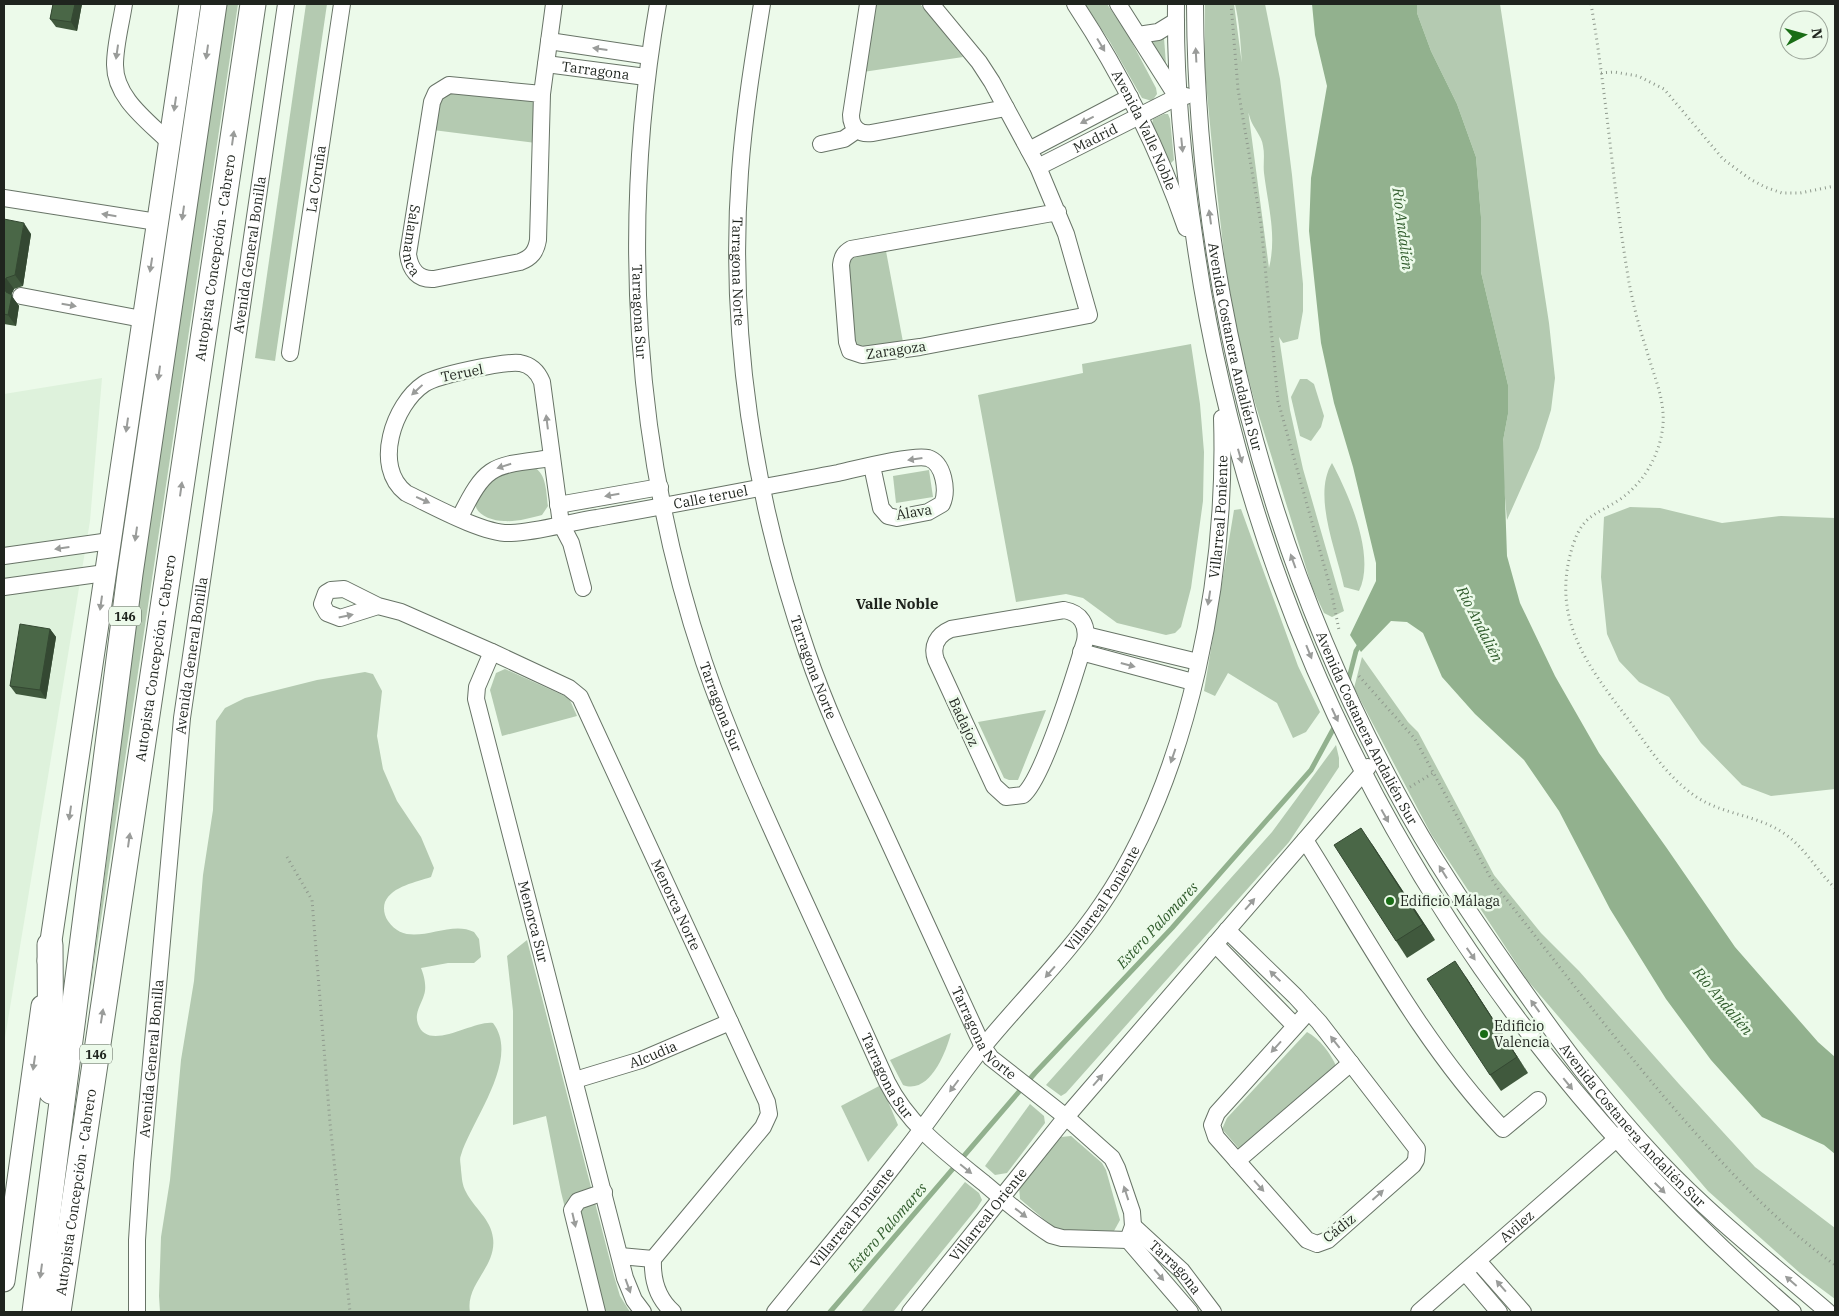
<svg xmlns="http://www.w3.org/2000/svg" width="1839" height="1316" font-family="'IBM Plex Serif',serif">
<rect width="100%" height="100%" fill="#ecfaea"/>
<!-- built -->
<path fill="#def2dc" d="M102 378 90 521 4 1044V394Z"/>
<!-- green -->
<g fill="#b4cab1">
<path d="M225 4H238L89 1000 153 492Z"/>
<path d="M306 4H327L275 361 255 358Z"/>
<path d="M873 4H920L963 57 863 72Z"/>
<path d="M1085 4H1107L1127 33 1156 88 1157 94 1152 101 1142 98 1110 42Z"/>
<path d="M1205 4H1234L1269 268C1277 235 1268 206 1264 173 1263 164 1265 155 1263 146 1262 136 1253 128 1250 118 1239 82 1244 41 1235 4H1265L1280 79 1292 175 1303 284V311L1298 339 1283 343 1279 337 1290 410 1303 469 1344 611 1332 617 1324 613 1312 587 1255 403 1238 338 1225 263 1213 156 1205 72Z"/>
<path d="M1417 4H1500L1549 323 1555 378 1551 410 1539 448 1507 520 1503 476V441L1508 414V385L1481 272V217L1476 157 1457 104 1431 51 1417 13Z"/>
<path d="M1164 38 1166 64 1165 65 1151 42Z"/>
<path d="M444 92 531 100 535 105 536 143 433 130 437 102Z"/>
<path d="M1164 114H1168L1170 119 1174 160 1171 163 1167 159 1152 124 1153 119Z"/>
<path d="M886 251 903 342 866 350 854 346 849 264C855 251 873 253 886 251Z"/>
<path d="M1191 344 1200 404 1204 452 1203 501 1191 588 1181 627 1175 633 1166 635 1117 623 1083 598 1066 594 1016 602 978 395 1083 373 1082 364Z"/>
<path d="M1300 379H1307L1314 384 1324 416 1321 427 1311 441 1300 436 1291 397Z"/>
<path d="M1332 463C1349 495 1376 556 1359 591L1344 587C1337 552 1312 496 1332 463Z"/>
<path d="M533 467C547 473 546 493 548 506L542 515C531 518 516 522 504 521 490 521 468 512 478 496 483 487 489 479 499 474 509 470 523 469 533 467Z"/>
<path d="M929 470 933 497 896 503 893 476Z"/>
<path d="M1630 507 1660 508 1722 523 1781 516 1835 518V789L1771 796 1742 785 1701 743 1669 697 1639 682 1619 661 1607 634 1601 577 1604 517Z"/>
<path d="M1241 509 1298 666 1320 712 1306 732 1293 738 1277 703 1228 673 1215 696 1204 691 1234 510Z"/>
<path d="M1362 657 1408 722 1418 732 1494 875 1541 933 1579 971 1679 1084 1755 1167 1835 1228V1299L1800 1273 1708 1191 1528 981 1431 834 1354 688Z"/>
<path d="M505 669 569 698 577 716 502 736 490 690 496 673Z"/>
<path d="M365 672 373 674 382 691 377 736 383 769 397 801 421 837 434 868 431 877C417 882 392 886 385 902 383 908 384 915 388 921 409 952 447 918 474 932L479 939 481 957 474 963H448L421 968C424 975 427 987 424 995 421 1005 414 1013 418 1024 428 1053 473 1020 493 1023 521 1059 471 1121 461 1155 459 1159 461 1165 461 1170 462 1178 462 1185 466 1192 474 1208 491 1219 493 1238 497 1267 465 1284 470 1312H160L159 1296 161 1237 170 1180 181 1060 194 981 203 875 213 810 216 721 225 708 245 698 317 680Z"/>
<path d="M1046 710 1018 780H1009L1004 778 978 722Z"/>
<path d="M1336 745 1339 758V767L1289 842 1066 1093 1061 1096 1046 1085 1272 832Z"/>
<path d="M527 940 614 1276 620 1296 630 1312H591L561 1192 546 1116 513 1125V1011L507 956Z"/>
<path d="M1307 1032C1319 1038 1331 1054 1336 1066L1241 1151 1222 1129 1227 1118Z"/>
<path d="M951 1033C946 1053 929 1095 903 1085L890 1060Z"/>
<path d="M881 1085 898 1125 868 1162 841 1106Z"/>
<path d="M1030 1104 1044 1116 1045 1123 1007 1173 995 1175 985 1166Z"/>
<path d="M1071 1136 1102 1163 1106 1170 1120 1220 1114 1231 1061 1230 1053 1227 1020 1199 1019 1187 1061 1137Z"/>
<path d="M965 1182 979 1193 982 1200 977 1208 893 1312H861Z"/>
</g>
<!-- water -->
<path fill="#92b18e" d="M1312 4H1417V13L1431 51 1457 104 1476 157 1481 217V272L1508 385V414L1503 441 1507 556 1520 603 1555 676 1599 753 1666 847 1735 947 1818 1042 1835 1057V1154L1824 1145 1762 1117 1711 1060 1666 999 1610 909 1559 811 1524 760 1475 714 1442 677 1423 633 1407 622 1391 621 1361 652 1350 635 1376 581V563L1353 467 1334 403 1321 343 1309 231 1311 178 1327 86 1315 35Z"/>
<g fill="none" stroke-linecap="round" stroke-linejoin="round">
<!-- stream -->
<g stroke="#92b18e" stroke-width="5">
<path d="M1348 682 1356 651 1361 643"/>
<path d="M830 1312 1035 1073 1172 928 1311 770 1336 724"/>
</g>
<defs>
<g id="minor">
<path d="M124 4C121 24 115 45 115 65 115 98 148 121 169 142"/>
<path id="s1" d="M658 4C620 223 633 451 704 662 729 736 761 806 793 876 825 945 856 1013 887 1082 909 1126 947 1153 984 1183 1005 1201 1027 1220 1051 1235L1062 1238 1128 1240"/>
<path id="s2" d="M762 4C753 60 744 116 740 172 728 334 754 499 807 652 827 711 854 767 880 823 914 898 949 972 983 1047L991 1058 1066 1117 1112 1158 1117 1168 1132 1212 1133 1226 1128 1240"/>
<path d="M868 4 851 115C851 128 860 135 872 133L1006 108"/>
<path d="M931 4 979 62 992 82 1038 167 1066 234 1089 315 920 347 862 355 850 351 847 342 841 265C842 257 844 253 851 249L1058 212"/>
<path id="s3" d="M1075 4C1121 74 1159 149 1186 228"/>
<path d="M1118 4 1177 97"/>
<path d="M1176 4C1175 84 1182 156 1194 235 1254 664 1467 1030 1793 1312"/>
<path id="s4" d="M1195 4C1196 278 1266 552 1397 793 1430 855 1470 914 1510 971 1556 1037 1604 1103 1659 1161 1711 1216 1771 1263 1828 1312"/>
<path d="M1138 35 1158 32 1176 21"/>
<path d="M549 41 649 56"/>
<path id="s5" d="M546 64 646 77"/>
<path id="s6" d="M542 94 449 85 436 93 432 102 408 254C410 270 418 280 434 279L520 262C531 258 536 252 538 240L542 94 554 4"/>
<path d="M821 144 844 139 857 130"/>
<path d="M1029 150 1130 97"/>
<path id="s7" d="M1038 167 1177 97 1186 96"/>
<path d="M4 198 157 222"/>
<path d="M21 296 142 319"/>
<path id="s8" d="M290 353 342 4"/>
<path d="M558 505 660 487"/>
<path d="M460 517C487 462 493 466 552 458"/>
<path d="M4 556 110 541"/>
<path d="M4 587 105 573"/>
<path id="s9" d="M583 588 571 543 561 524 542 382C538 372 531 365 520 363 505 361 437 375 424 384 394 404 372 467 406 493 431 505 485 535 511 533 539 532 569 522 597 518 677 504 758 488 838 473 856 469 913 454 928 458 944 463 948 491 942 504L928 512 897 518 888 516 881 508 872 466"/>
<path id="s10" d="M378 606 340 618 327 613 322 604 326 593 331 590 344 589 378 606 401 612 492 652 569 688 580 697 767 1102 769 1114 763 1127 653 1259"/>
<path d="M1064 610C1081 613 1088 625 1085 641 1076 671 1043 779 1023 795L1006 797 994 786 936 660C931 646 937 635 951 629Z"/>
<path d="M1086 635 1198 662"/>
<path id="s11" d="M492 652 477 687 476 699 625 1278 634 1300 643 1312"/>
<path d="M1081 652 1193 682"/>
<path d="M1305 840C1367 938 1423 1045 1503 1129L1538 1100"/>
<path d="M1227 930 1295 996 1319 1022 1417 1149 1416 1160 1413 1165 1328 1240 1317 1244 1307 1240 1216 1137 1212 1125 1217 1113 1309 1011"/>
<path d="M1215 944 1295 1026"/>
<path id="s12" d="M575 1080 641 1060 730 1022"/>
<path d="M1237 1161 1351 1063"/>
<path id="s13" d="M1133 1226 1182 1271 1213 1312"/>
<path d="M1128 1240 1190 1312"/>
<path d="M620 1256 653 1259"/>
<path d="M653 1259C652 1280 657 1298 673 1312"/>
<path d="M1478 1261 1523 1312"/>
<path d="M1465 1272 1499 1312"/>
<path id="s14" d="M137 1312V1240L142 1164 182 718 286 4"/>
<path d="M597 1312 572 1210 578 1201 604 1192"/>
<path id="s15" d="M775 1312C817 1260 861 1209 902 1155 930 1120 955 1082 983 1047 1022 999 1067 956 1102 904 1191 774 1227 573 1222 418"/>
<path id="s16" d="M910 1312 1066 1117 1368 767"/>
<path id="s17" d="M1419 1312 1622 1134"/>
</g>
<g id="major">
<path d="M48 961 190 4"/>
<path d="M4 1281 42 1006"/>
</g>
<g id="highway">
<path d="M50 945 51 1091"/>
<path d="M35 1312 130 574 214 4"/>
<path id="s18" d="M58 1312 253 4"/>
</g>
</defs>
<!-- minor casing -->
<use href="#minor" stroke="#687467" stroke-width="18"/>
<!-- major casing -->
<use href="#major" stroke="#687467" stroke-width="23"/>
<!-- highway casing -->
<use href="#highway" stroke="#687467" stroke-width="27"/>
<!-- path -->
<g stroke="#8f998d" stroke-width="3" stroke-dasharray="1 4" stroke-linecap="butt">
<path d="M1231 4 1238 89 1261 224 1278 401 1331 590 1339 630"/>
<path d="M1591 4C1607 96 1613 190 1629 282 1633 304 1639 327 1646 348 1653 374 1665 398 1663 425 1660 455 1644 483 1619 500 1598 514 1584 514 1574 542 1548 618 1588 666 1631 723 1651 751 1669 779 1698 798 1725 815 1758 815 1785 834 1806 849 1817 871 1835 888"/>
<path d="M1601 73 1614 72 1638 76 1664 89 1723 159 1750 179 1765 187 1782 193H1800L1835 186"/>
<path d="M1359 676 1415 739 1489 875 1499 890C1556 962 1612 1036 1672 1106 1722 1164 1773 1220 1835 1265"/>
<path d="M1410 787 1433 773"/>
<path d="M287 857 312 900 330 1123 350 1312"/>
</g>
<!-- minor -->
<use href="#minor" stroke="#fff" stroke-width="16"/>
<!-- major -->
<use href="#major" stroke="#fff" stroke-width="21"/>
<!-- highway -->
<use href="#highway" stroke="#fff" stroke-width="25"/>
</g>
<!-- wall -->
<g fill="#40593d">
<path d="M53 4H82L77 31 56 27 50 19Z"/>
<path d="M4 219 31 234 23 286 14 289 11 295 19 306 16 326 4 324Z"/>
<path d="M50 629 56 637 46 699 16 694 10 686Z"/>
<path d="M1372 844 1435 940 1407 958 1396 941Z"/>
<path d="M1466 977 1528 1073 1501 1091 1490 1075Z"/>
</g>
<!-- shaded-wall -->
<g fill="#344832">
<path d="M75 4H82L77 31 71 22Z"/>
<path d="M24 223 31 234 23 286 15 275Z"/>
<path d="M6 278 14 289 11 295 19 306 16 326 8 315 6 292 4 285Z"/>
<path d="M50 629 56 637 46 699 40 690Z"/>
<path d="M1361 828 1372 844 1435 940 1423 924Z"/>
<path d="M1455 961 1466 977 1528 1073 1517 1057Z"/>
</g>
<!-- building -->
<g fill="#4a6747" stroke="#344832">
<path d="M53 4H75L71 22 50 19Z"/>
<path d="M4 219 24 223 15 275 6 278 4 283Z"/>
<path d="M4 285 6 292 12 295 8 315 4 314Z"/>
<path d="M20 624 50 629 40 690 10 686Z"/>
<path d="M1361 828 1423 924 1396 941 1334 845Z"/>
<path d="M1455 961 1517 1057 1490 1075 1427 979Z"/>
</g>
<!-- one-way arrows -->
<defs><path id="oneway-solid" d="M-6-.8H1V-3.2L6.5 0L1 3.2V.8H-6Z" transform="scale(1.25)"/></defs>
<g fill="#9a9c9a">
<use href="#oneway-solid" transform="translate(1101 45) rotate(59)"/>
<use href="#oneway-solid" transform="translate(600 49) rotate(-172)"/>
<use href="#oneway-solid" transform="translate(117 52) rotate(98)"/>
<use href="#oneway-solid" transform="translate(207 52) rotate(98)"/>
<use href="#oneway-solid" transform="translate(1196 55) rotate(-93)"/>
<use href="#oneway-solid" transform="translate(175 104) rotate(98)"/>
<use href="#oneway-solid" transform="translate(1087 120) rotate(153)"/>
<use href="#oneway-solid" transform="translate(233 138) rotate(-82)"/>
<use href="#oneway-solid" transform="translate(1182 145) rotate(84)"/>
<use href="#oneway-solid" transform="translate(183 213) rotate(98)"/>
<use href="#oneway-solid" transform="translate(109 215) rotate(-171)"/>
<use href="#oneway-solid" transform="translate(1210 217) rotate(-98)"/>
<use href="#oneway-solid" transform="translate(151 265) rotate(99)"/>
<use href="#oneway-solid" transform="translate(69 305) rotate(10)"/>
<use href="#oneway-solid" transform="translate(159 373) rotate(98)"/>
<use href="#oneway-solid" transform="translate(417 390) rotate(137)"/>
<use href="#oneway-solid" transform="translate(547 422) rotate(-97)"/>
<use href="#oneway-solid" transform="translate(127 425) rotate(98)"/>
<use href="#oneway-solid" transform="translate(1240 456) rotate(74)"/>
<use href="#oneway-solid" transform="translate(915 459) rotate(172)"/>
<use href="#oneway-solid" transform="translate(504 466) rotate(163)"/>
<use href="#oneway-solid" transform="translate(181 489) rotate(-82)"/>
<use href="#oneway-solid" transform="translate(612 495) rotate(170)"/>
<use href="#oneway-solid" transform="translate(423 500) rotate(24)"/>
<use href="#oneway-solid" transform="translate(136 534) rotate(98)"/>
<use href="#oneway-solid" transform="translate(62 548) rotate(172)"/>
<use href="#oneway-solid" transform="translate(1293 561) rotate(-110)"/>
<use href="#oneway-solid" transform="translate(1209 598) rotate(99)"/>
<use href="#oneway-solid" transform="translate(101 603) rotate(98)"/>
<use href="#oneway-solid" transform="translate(346 616) rotate(-12)"/>
<use href="#oneway-solid" transform="translate(1309 652) rotate(68)"/>
<use href="#oneway-solid" transform="translate(1128 665) rotate(15)"/>
<use href="#oneway-solid" transform="translate(1335 715) rotate(65)"/>
<use href="#oneway-solid" transform="translate(1173 756) rotate(109)"/>
<use href="#oneway-solid" transform="translate(70 813) rotate(98)"/>
<use href="#oneway-solid" transform="translate(1385 816) rotate(61)"/>
<use href="#oneway-solid" transform="translate(129 840) rotate(-82)"/>
<use href="#oneway-solid" transform="translate(1443 872) rotate(-122)"/>
<use href="#oneway-solid" transform="translate(1250 904) rotate(-49)"/>
<use href="#oneway-solid" transform="translate(1471 954) rotate(55)"/>
<use href="#oneway-solid" transform="translate(1050 972) rotate(131)"/>
<use href="#oneway-solid" transform="translate(1275 976) rotate(-136)"/>
<use href="#oneway-solid" transform="translate(1535 1006) rotate(-126)"/>
<use href="#oneway-solid" transform="translate(102 1016) rotate(-81)"/>
<use href="#oneway-solid" transform="translate(1335 1042) rotate(-128)"/>
<use href="#oneway-solid" transform="translate(1276 1047) rotate(132)"/>
<use href="#oneway-solid" transform="translate(34 1063) rotate(98)"/>
<use href="#oneway-solid" transform="translate(1098 1080) rotate(-49)"/>
<use href="#oneway-solid" transform="translate(1568 1084) rotate(51)"/>
<use href="#oneway-solid" transform="translate(954 1086) rotate(127)"/>
<use href="#oneway-solid" transform="translate(966 1169) rotate(39)"/>
<use href="#oneway-solid" transform="translate(1259 1186) rotate(48)"/>
<use href="#oneway-solid" transform="translate(1660 1188) rotate(45)"/>
<use href="#oneway-solid" transform="translate(1126 1193) rotate(-108)"/>
<use href="#oneway-solid" transform="translate(1378 1195) rotate(-42)"/>
<use href="#oneway-solid" transform="translate(1021 1213) rotate(38)"/>
<use href="#oneway-solid" transform="translate(574 1220) rotate(77)"/>
<use href="#oneway-solid" transform="translate(41 1271) rotate(98)"/>
<use href="#oneway-solid" transform="translate(1159 1275) rotate(49)"/>
<use href="#oneway-solid" transform="translate(1791 1281) rotate(-139)"/>
<use href="#oneway-solid" transform="translate(628 1286) rotate(70)"/>
<use href="#oneway-solid" transform="translate(1501 1286) rotate(-131)"/>
</g>
<!-- markers -->
<g fill="#196d15" stroke="#ecfaea" stroke-width="2">
<circle cx="1390" cy="901" r="5"/>
<circle cx="1484" cy="1034" r="5"/>
</g>
<g text-anchor="middle" dominant-baseline="central" stroke-width="5" stroke-linejoin="round" paint-order="stroke">
<!-- shield labels -->
<g fill="#ecfaea" stroke="#5c645b" stroke-width="1">
<rect x="109" y="606.5" width="32" height="19" rx="4"/>
<rect x="80" y="1044.5" width="32" height="19" rx="4"/>
</g>
<g font-size="12" font-weight="bold" fill="#1f241e">
<text x="125" y="616">146</text>
<text x="96" y="1054">146</text>
</g>
<!-- street labels -->
<g font-size="14" fill="#1f241e" stroke="#ecfaea">
<text stroke="none"><textPath href="#s5" startOffset="50">Tarragona</textPath></text>
<text stroke="none"><textPath href="#s3" startOffset="144">Avenida Valle Noble</textPath></text>
<text stroke="none"><textPath href="#s7" startOffset="64">Madrid</textPath></text>
<text stroke="none"><textPath href="#s8" startOffset="176">La Coruña</textPath></text>
<text stroke="none"><textPath href="#s6" startOffset="259">Salamanca</textPath></text>
<text stroke="none"><textPath href="#s14" startOffset="1064">Avenida General Bonilla</textPath></text>
<text stroke="none"><textPath href="#s18" startOffset="1066">Autopista Concepción - Cabrero</textPath></text>
<text stroke="none"><textPath href="#s2" startOffset="269">Tarragona Norte</textPath></text>
<text stroke="none"><textPath href="#s1" startOffset="309">Tarragona Sur</textPath></text>
<text stroke="none"><textPath href="#s4" startOffset="346">Avenida Costanera Andalién Sur</textPath></text>
<text transform="translate(896 350) rotate(-8)">Zaragoza</text>
<text transform="translate(462 373) rotate(-11)">Teruel</text>
<text stroke="none"><textPath href="#s9" startOffset="782">Calle teruel</textPath></text>
<text transform="translate(914 512) rotate(-9)">Álava</text>
<text stroke="none"><textPath href="#s15" startOffset="932">Villarreal Poniente</textPath></text>
<text stroke="none"><textPath href="#s14" startOffset="659">Avenida General Bonilla</textPath></text>
<text stroke="none"><textPath href="#s18" startOffset="661">Autopista Concepción - Cabrero</textPath></text>
<text stroke="none"><textPath href="#s2" startOffset="674">Tarragona Norte</textPath></text>
<text stroke="none"><textPath href="#s1" startOffset="714">Tarragona Sur</textPath></text>
<text transform="translate(964 722) rotate(65)">Badajoz</text>
<text stroke="none"><textPath href="#s4" startOffset="751">Avenida Costanera Andalién Sur</textPath></text>
<text stroke="none"><textPath href="#s15" startOffset="528">Villarreal Poniente</textPath></text>
<text stroke="none"><textPath href="#s10" startOffset="584">Menorca Norte</textPath></text>
<text stroke="none"><textPath href="#s11" startOffset="280">Menorca Sur</textPath></text>
<text stroke="none"><textPath href="#s2" startOffset="1079">Tarragona Norte</textPath></text>
<text stroke="none"><textPath href="#s12" startOffset="82">Alcudia</textPath></text>
<text stroke="none"><textPath href="#s14" startOffset="254">Avenida General Bonilla</textPath></text>
<text stroke="none"><textPath href="#s1" startOffset="1119">Tarragona Sur</textPath></text>
<text stroke="none"><textPath href="#s4" startOffset="1231">Avenida Costanera Andalién Sur</textPath></text>
<text stroke="none"><textPath href="#s18" startOffset="121">Autopista Concepción - Cabrero</textPath></text>
<text stroke="none"><textPath href="#s16" startOffset="125">Villarreal Oriente</textPath></text>
<text stroke="none"><textPath href="#s15" startOffset="122">Villarreal Poniente</textPath></text>
<text stroke="none"><textPath href="#s17" startOffset="130">Avilez</textPath></text>
<text transform="translate(1339 1228) rotate(-38)">Cádiz</text>
<text stroke="none"><textPath href="#s13" startOffset="59">Tarragona</textPath></text>
</g>
<!-- poi labels -->
<g font-size="14" fill="#1f241e" stroke="#ecfaea" text-anchor="start">
<text x="1400" y="901">Edificio Málaga</text>
<text x="1494" y="1026">Edificio<tspan x="1494" dy="16">Valencia</tspan></text>
</g>
<!-- water labels -->
<g font-size="15" font-style="italic" fill="#2f5b2b" stroke="#ecfaea">
<text transform="translate(1403 229) rotate(83)">Río Andalién</text>
<text transform="translate(1480 624) rotate(63)">Río Andalién</text>
<text transform="translate(1157 925) rotate(-47)">Estero Palomares</text>
<text transform="translate(1723 1001) rotate(50)">Río Andalién</text>
<text transform="translate(887 1227) rotate(-49)">Estero Palomares</text>
</g>
<!-- neighbourhood labels -->
<g font-size="15" font-weight="bold" fill="#1f241e" stroke="#ecfaea">
<text x="897" y="603">Valle Noble</text>
</g>
</g>
<!-- border -->
<rect width="1839" height="1316" fill="none" stroke="#1f241e" stroke-width="10"/>
<!-- north arrow -->
<g transform="translate(1804 35) rotate(84)"><circle r="24" fill="#ecfaea" stroke="#9aa498"/>
<path d="M0-4L9 19L0 12L-9 19Z" fill="#196d15"/>
<text y="-8" font-size="14" font-weight="bold" text-anchor="middle" fill="#1f241e">N</text>
</g>
</svg>
